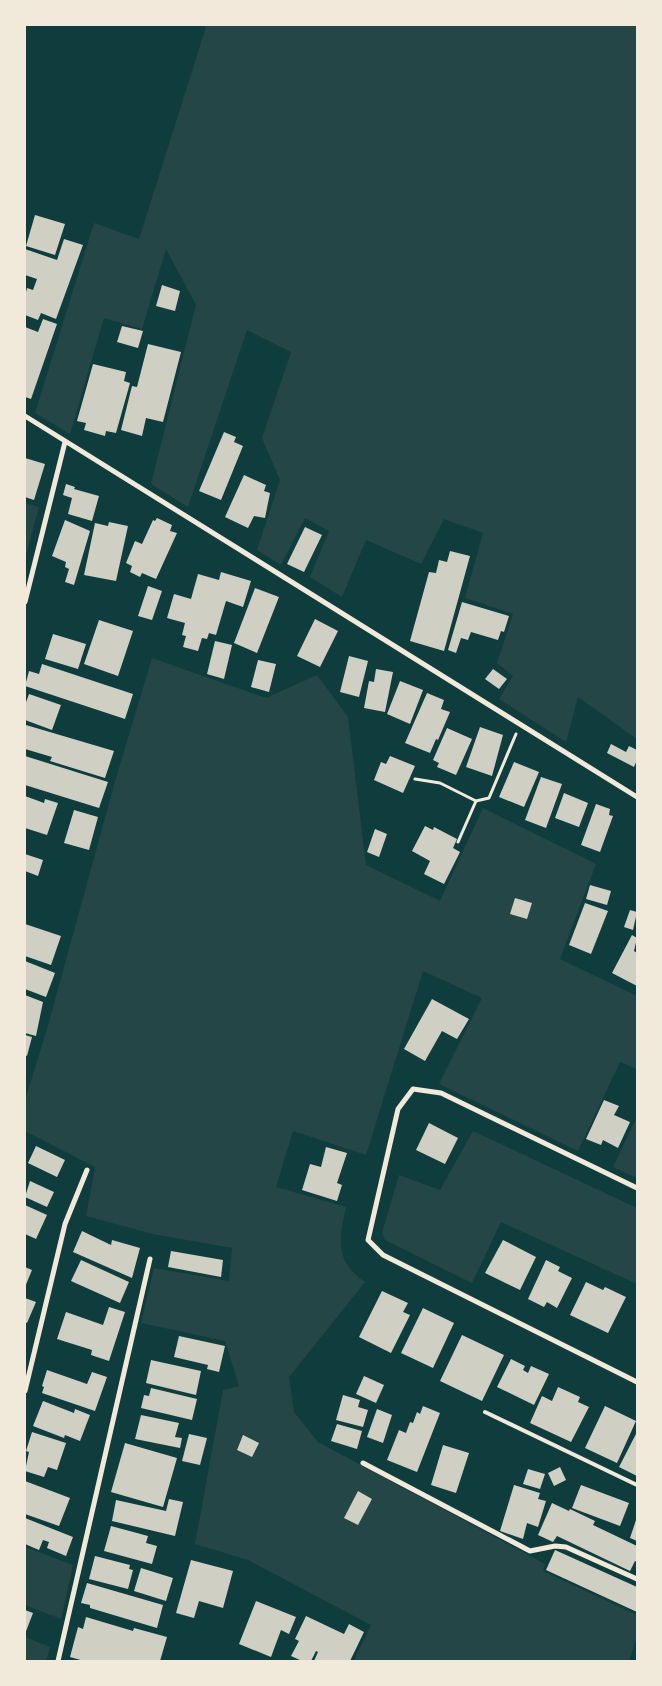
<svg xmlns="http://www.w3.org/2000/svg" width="662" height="1686" font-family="'DM Sans',sans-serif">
<rect width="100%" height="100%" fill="#0f3d3e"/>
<!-- green -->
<g fill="#244646">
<path d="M203 25H637V739L578 697 566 742 499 699 513 676 497 663 513 614 465 598 483 533 444 519 421 564 366 540 342 597 310 577 329 531 305 518 281 565 257 550 280 480 262 438 291 352 247 330 188 507 151 484 196 305 166 249 142 329 104 318 70 434 35 413 94 223 139 239 206 27Z"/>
<path d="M25 503 39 507 25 558Z"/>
<path d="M152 658 266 698 317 675 348 717 366 865 440 901 483 808 596 864 560 959 637 996V1069L620 1062 578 1151 439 1084 482 998 423 971 366 1155 293 1131 276 1187 346 1207C339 1239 334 1261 365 1282L289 1377 294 1412 318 1442 545 1564 543 1571 637 1615V1637L629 1661H354L371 1625 248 1560 195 1544 223 1390 239 1386 225 1341 141 1323 154 1268 229 1281 232 1248 153 1234 86 1216 95 1167 25 1131V1100L47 1029 116 778Z"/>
<path d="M637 1117V1178L613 1167Z"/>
<path d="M473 1131 637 1208V1284L501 1222 472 1283 385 1240 382 1233 399 1175 440 1190Z"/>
<path d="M25 1547 73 1565 61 1619 25 1605Z"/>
<path d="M25 1637 50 1647 46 1661H25Z"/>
</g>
<!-- building -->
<g fill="#cfcfc3">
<path d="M35 215 65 224 55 255 26 246Z"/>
<path d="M64 239 83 245 56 319 41 313 38 320 25 315V296L27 288 33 290 37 279 25 275V249L57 260Z"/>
<path d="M162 285 180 291 175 311 156 306Z"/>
<path d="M43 319 57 324 31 399 25 397V327L38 332Z"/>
<path d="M122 326 143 331 138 348 117 342Z"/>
<path d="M148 344 181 352 163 422 146 418 142 436 121 430 132 386 137 387Z"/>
<path d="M93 364 126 372 124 381 130 383 116 433 106 431 105 436 84 430 86 423 77 421Z"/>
<path d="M224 432 236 437 234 442 243 446 221 500 199 491Z"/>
<path d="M25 458 45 464 34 500 25 497Z"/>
<path d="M244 475 266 485 264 491 270 493 265 518 254 516 248 528 225 517Z"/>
<path d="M66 484 75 487 74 489 99 496 92 521 68 514 72 498 63 495Z"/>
<path d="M157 518 172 525 170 531 177 533 156 579 142 573 140 577 130 572 132 566 126 563 135 541 142 544 153 520 155 521Z"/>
<path d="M65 520 90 531 74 585 65 582 69 569 65 567 66 562 52 556Z"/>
<path d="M109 522 128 526 116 581 84 575 95 523 108 526Z"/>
<path d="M305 527 322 535 304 572 287 564Z"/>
<path d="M450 551 470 556 444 651 410 641 429 572 436 573 439 560 447 562Z"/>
<path d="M221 572 251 581 243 607 226 601 216 635 209 633 207 639 202 638 198 651 183 647 186 636 182 635 185 623 167 618 174 594 191 599 198 574 219 580Z"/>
<path d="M148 586 162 591 152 620 138 616Z"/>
<path d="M255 588 279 597 257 653 234 643Z"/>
<path d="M462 602 509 616 504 632 501 631 498 640 471 632 468 640 461 638 456 653 448 650Z"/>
<path d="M315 619 338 631 320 667 297 656Z"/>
<path d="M99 620 133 631 118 676 84 664Z"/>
<path d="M53 634 86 644 78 669 45 659Z"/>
<path d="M215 641 232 645 224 679 207 674Z"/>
<path d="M349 656 368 661 359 697 340 692Z"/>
<path d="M258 660 276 664 269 692 251 687Z"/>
<path d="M42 664 133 694 125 719 25 686 29 671 39 674Z"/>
<path d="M376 669 393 672 385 712 364 708 369 681 374 682Z"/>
<path d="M493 669 507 679 499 689 485 679Z"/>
<path d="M400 681 423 690 410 724 387 714Z"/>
<path d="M427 693 444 700 441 709 450 712 438 740 436 739 430 753 405 743Z"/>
<path d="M29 694 61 705 52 730 25 720V705Z"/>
<path d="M26 725 114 751 105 778 50 761 52 757 25 749Z"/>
<path d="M480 727 503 735 492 776 466 767Z"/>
<path d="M447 728 472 739 456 775 437 767 439 763 433 760Z"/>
<path d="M611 744 626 752 629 746 637 750V760L634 767 607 753Z"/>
<path d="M25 756 108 782 99 808 25 785Z"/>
<path d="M390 756 415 766 403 793 374 780 381 762 386 764Z"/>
<path d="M514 762 539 772 524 807 499 797Z"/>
<path d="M541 777 562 784 546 828 525 820Z"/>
<path d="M564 793 588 803 579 827 555 818Z"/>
<path d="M25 796 44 803 45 799 58 803 47 835 25 828Z"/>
<path d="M596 804 610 809 609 815 613 816 600 852 581 845Z"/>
<path d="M74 810 98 817 89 850 64 843Z"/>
<path d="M425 826 433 830 434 827 457 839 453 848 460 852 444 884 424 874 430 861 412 851Z"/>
<path d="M375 829 387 834 379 857 367 852Z"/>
<path d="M25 854 43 860 38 876 25 871Z"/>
<path d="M590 885 611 891 607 905 586 899Z"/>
<path d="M515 898 532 903 527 919 510 914Z"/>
<path d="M585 903 608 911 591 954 569 945Z"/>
<path d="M630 910 637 912 633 930 624 927Z"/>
<path d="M25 924 61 936 51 965 25 956Z"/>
<path d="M632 935 637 938 634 951 637 953V986L612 973Z"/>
<path d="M25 961 55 973 46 997 25 989Z"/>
<path d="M25 995 43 1002 36 1036 25 1033Z"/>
<path d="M432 999 469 1019 457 1039 442 1031 425 1061 404 1049Z"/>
<path d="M25 1035 32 1037 27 1056 25 1055Z"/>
<path d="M604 1100 619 1106 614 1115 630 1122 618 1148 603 1140 601 1145 586 1139Z"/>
<path d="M429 1123 458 1138 445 1164 416 1150Z"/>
<path d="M36 1146 65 1160 57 1177 28 1163Z"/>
<path d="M326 1147 347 1153 337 1183 342 1185 337 1201 302 1190 310 1164 321 1167Z"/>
<path d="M30 1181 54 1192 47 1207 25 1197Z"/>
<path d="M25 1205 47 1215 36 1239 25 1234Z"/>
<path d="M82 1231 111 1245 112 1240 140 1248 132 1278 73 1252Z"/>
<path d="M503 1240 536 1257 520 1290 485 1273Z"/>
<path d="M171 1251 223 1260 221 1277 168 1267Z"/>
<path d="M81 1260 129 1282 120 1303 71 1281Z"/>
<path d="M546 1260 560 1267 558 1271 572 1278 557 1308 547 1302 544 1307 528 1299Z"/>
<path d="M25 1267 32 1270 25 1287Z"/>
<path d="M586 1282 603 1290 605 1287 626 1297 608 1333 570 1315Z"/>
<path d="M382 1291 408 1303 403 1312 410 1315 391 1353 359 1337Z"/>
<path d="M25 1298 36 1302 27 1323 25 1322Z"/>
<path d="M109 1307 125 1312 109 1361 91 1355 92 1350 57 1339 66 1312 103 1325Z"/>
<path d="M423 1308 454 1323 433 1368 401 1353Z"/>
<path d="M462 1335 504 1355 482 1401 440 1381Z"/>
<path d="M179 1336 225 1346 219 1372 207 1369 208 1365 174 1357Z"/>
<path d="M511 1359 525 1366 523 1370 528 1373 531 1366 549 1374 534 1405 497 1387Z"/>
<path d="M151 1360 201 1371 196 1395 146 1383Z"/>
<path d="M47 1370 87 1384 92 1372 107 1377 95 1411 42 1393 44 1387 42 1386Z"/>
<path d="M364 1376 384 1385 376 1403 356 1394Z"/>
<path d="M558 1387 580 1397 578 1402 589 1407 571 1442 530 1423 542 1396 552 1401Z"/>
<path d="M151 1388 197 1399 192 1420 141 1408 144 1395 149 1396Z"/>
<path d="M343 1395 360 1400 358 1407 368 1410 363 1427 336 1420Z"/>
<path d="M43 1401 74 1413 75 1409 90 1415 80 1441 65 1435 64 1438 33 1426Z"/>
<path d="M423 1406 440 1413 417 1472 387 1460 399 1430 406 1433 410 1422 413 1423 417 1412 420 1414Z"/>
<path d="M605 1406 636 1421 617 1463 585 1448Z"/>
<path d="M377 1409 392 1415 383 1443 367 1437Z"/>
<path d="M141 1415 179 1423 175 1437 182 1438 180 1448 135 1439Z"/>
<path d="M337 1424 362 1431 357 1449 331 1441Z"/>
<path d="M32 1432 66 1443 57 1470 48 1467 44 1477 25 1471 29 1452 26 1451Z"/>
<path d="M637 1432V1476L619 1467Z"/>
<path d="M189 1434 207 1438 200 1465 182 1461Z"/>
<path d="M243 1435 259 1443 252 1457 237 1450Z"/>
<path d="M125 1443 177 1458 163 1507 111 1492Z"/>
<path d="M443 1445 469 1453 456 1493 431 1485Z"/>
<path d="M560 1467 566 1480 554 1486 548 1473Z"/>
<path d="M528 1469 545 1474 540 1489 523 1484Z"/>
<path d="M25 1481 70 1498 59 1526 25 1514Z"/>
<path d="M514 1485 540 1493 538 1499 546 1501 538 1527 527 1523 523 1539 500 1531Z"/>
<path d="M581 1485 629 1503 620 1526 572 1508Z"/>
<path d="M358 1491 372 1499 358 1525 344 1518Z"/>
<path d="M169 1499 183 1502 175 1536 112 1521 116 1500 166 1511Z"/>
<path d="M552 1503 569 1511 570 1509 595 1521 593 1525 637 1546V1562L635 1561 630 1571 557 1536 553 1542 538 1535Z"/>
<path d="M637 1517V1541L630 1538Z"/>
<path d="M25 1518 73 1537 66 1556 47 1548 49 1542 43 1540 39 1550 25 1544Z"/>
<path d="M111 1526 148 1536 146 1543 157 1546 152 1564 104 1551Z"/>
<path d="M555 1550 637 1587V1612L546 1570Z"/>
<path d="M95 1556 130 1565 129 1569 133 1570 128 1589 89 1579Z"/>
<path d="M191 1560 233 1571 223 1608 199 1601 194 1618 176 1613Z"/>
<path d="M141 1568 173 1578 166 1601 134 1591Z"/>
<path d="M87 1583 163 1605 157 1628 90 1608V1605L81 1603Z"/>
<path d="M256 1601 296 1617 289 1634 281 1630 271 1657 239 1644Z"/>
<path d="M25 1610 33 1613 25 1634Z"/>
<path d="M306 1616 344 1634 349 1624 364 1632 350 1661H314L318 1652 316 1651 311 1661H302L291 1656 299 1641 295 1639Z"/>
<path d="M86 1617 133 1631 134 1628 167 1637 160 1661H84L70 1657 78 1627 83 1629Z"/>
</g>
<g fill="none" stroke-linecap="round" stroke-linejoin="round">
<!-- path -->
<g stroke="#f1e9da" stroke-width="3">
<path d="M415 779 440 783 476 801 489 798 516 734"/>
<path d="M458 842 476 801"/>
</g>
<!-- service -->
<path stroke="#f1e9da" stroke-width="4" d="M485 1412 637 1485"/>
<!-- minor -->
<g stroke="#f1e9da" stroke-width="5">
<path d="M25 416 637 797"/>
<path d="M25 602 65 442"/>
<path d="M637 1188 441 1093 413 1089 398 1109 368 1240 383 1255 637 1382"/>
<path d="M25 1391 65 1224 87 1170"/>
<path d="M363 1463 530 1551 555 1546 566 1547 637 1579"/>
<path d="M58 1661 150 1259"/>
</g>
</g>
<!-- border -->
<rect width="662" height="1686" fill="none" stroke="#f1e9da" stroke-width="52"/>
</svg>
